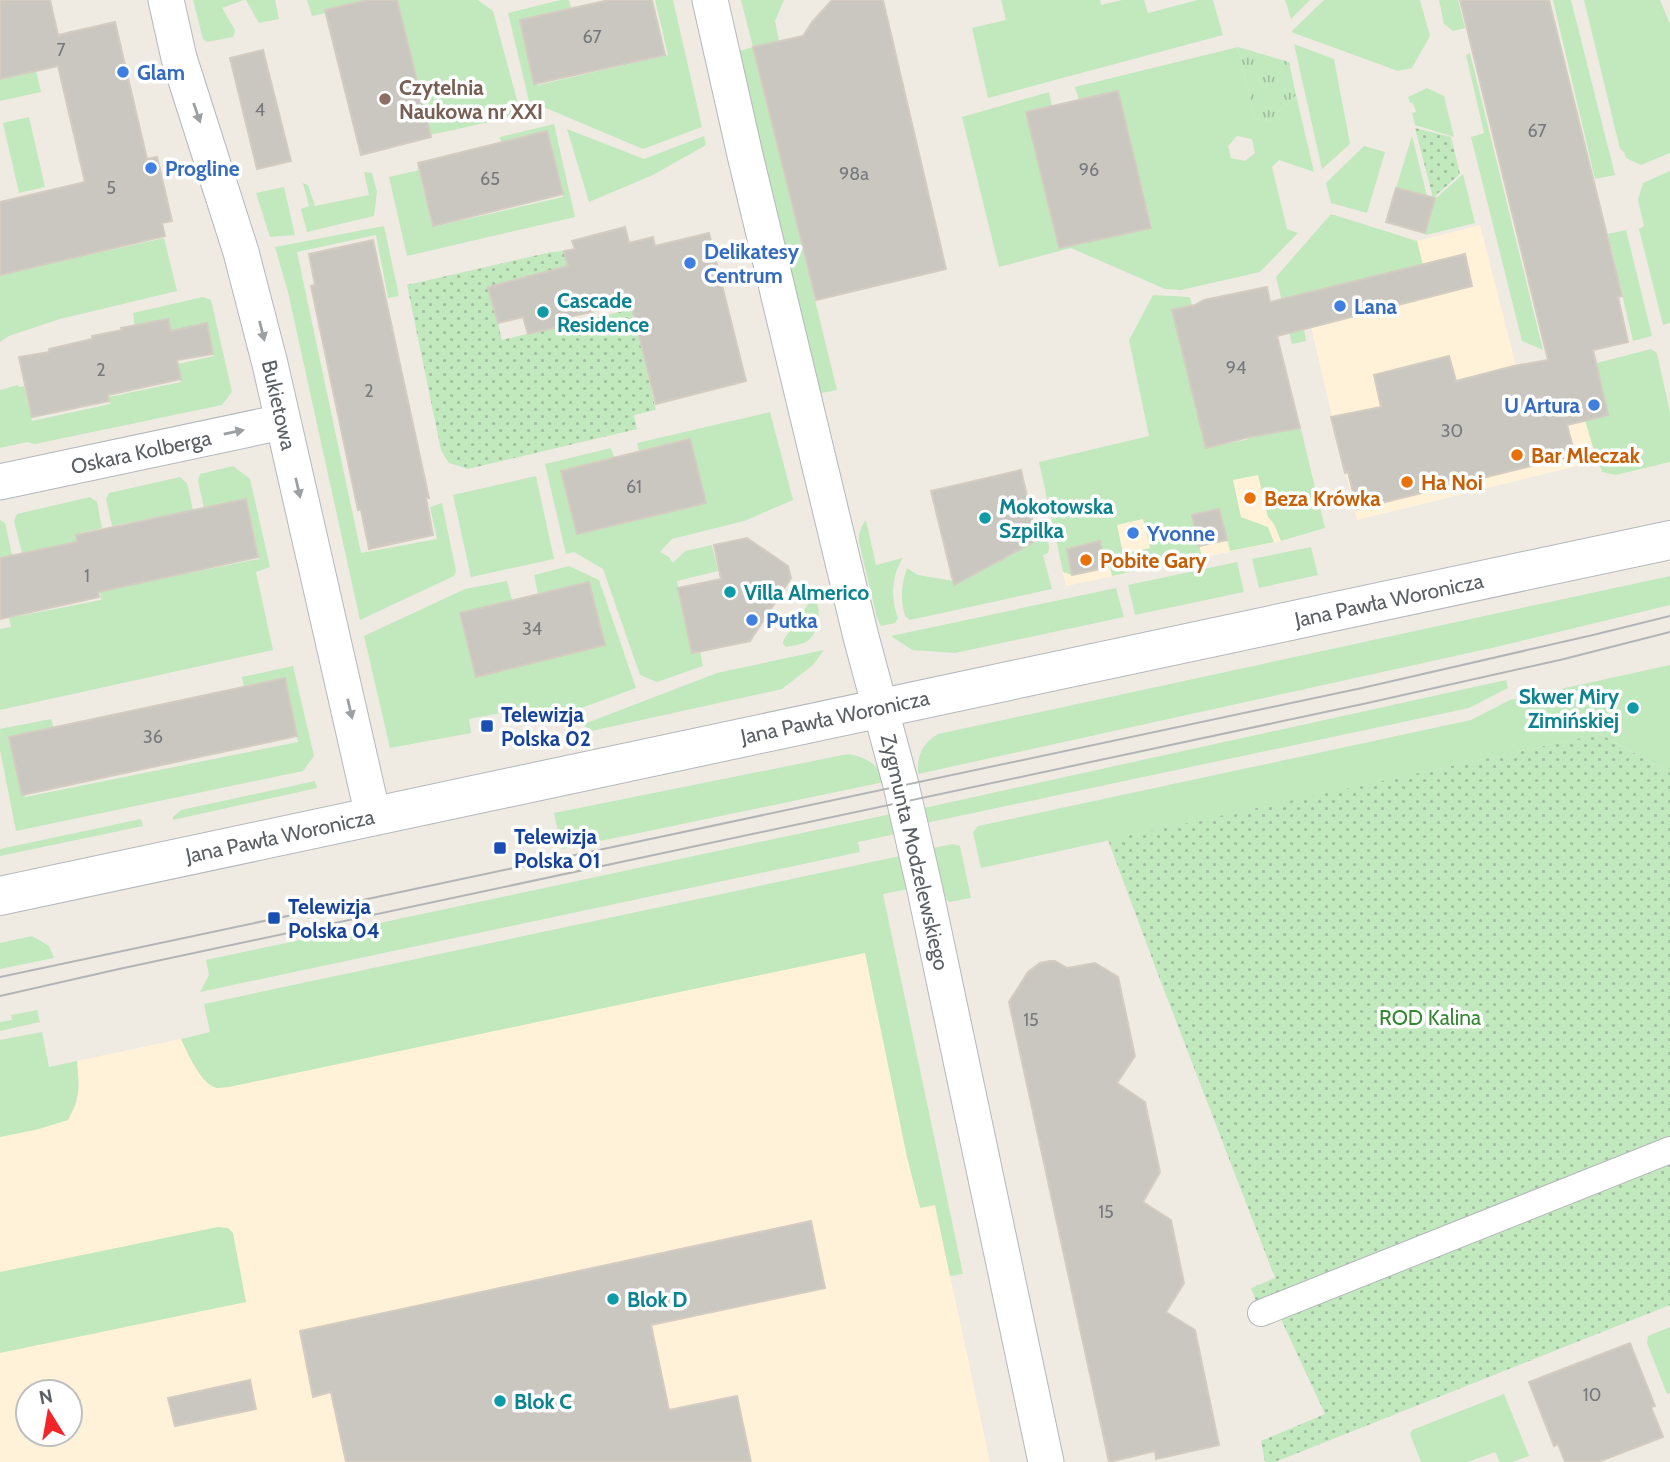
<svg xmlns="http://www.w3.org/2000/svg" width="1670" height="1462" font-family="Cabin,sans-serif">
<defs>
<pattern id="park-tufts" width="24" height="20" patternUnits="userSpaceOnUse" patternTransform="scale(1.75)"><rect width="24" height="20" fill="#c2e8be"/><path d="M3 7l-1-3M5 7V3M7 7l1-3M15 17l-1-3M17 17v-4M19 17l1-3" fill="none" stroke="#a1bf9e"/></pattern>
<pattern id="garden-dots" width="8" height="8" patternUnits="userSpaceOnUse" patternTransform="scale(1.75)"><rect width="8" height="8" fill="#c2e8be"/><path d="M2 2h.1M6 6h.1" fill="none" stroke="#a1bf9e" stroke-width="1.8" stroke-linecap="round"/></pattern>
</defs>
<rect width="100%" height="100%" fill="#efebe3"/>
<!-- commercial -->
<g fill="#fff2d8" fill-rule="evenodd">
<path d="M1480 225 1517 370 1573 369 1651 349 1657 353 1670 412V462L1616 475 1602 472 1597 461 1357 520 1311 327 1321 289 1422 265 1417 241Z"/>
<path d="M1308 457 1325 528 1281 541 1066 586 1050 514Z"/>
<path d="M868 893 990 1462H0V1137L39 1129 76 1105 79 1086 77 1061ZM28 1392H70V1434H28Z"/>
</g>
<!-- grass -->
<g fill="#c2e8be" fill-rule="evenodd">
<path d="M193 0H244L222 8 235 30 233 37 207 42 203 39Z"/>
<path d="M246 0H275L279 19 259 23Z"/>
<path d="M307 0H363V2L325 11 326 13 312 16Z"/>
<path d="M397 0H478L493 11 521 115 430 135Z"/>
<path d="M560 0H569L572 11 523 23 538 85 668 55 655 0H673L702 127 643 149 529 101 508 13Z"/>
<path d="M741 0H784L775 21 779 41 753 48 837 390 821 393 736 52 753 47Z"/>
<path d="M1001 0H1100L1101 5 1122 0H1144L1148 13 1198 0H1213L1223 35 988 98 972 28 1006 20Z"/>
<path d="M1285 0H1310L1291 19Z"/>
<path d="M1324 0H1420L1430 36 1412 68 1398 71 1291 32Z"/>
<path d="M1439 0H1458L1465 28 1453 31 1444 24Z"/>
<path d="M1553 0H1571L1615 175 1595 179Z"/>
<path d="M1584 0H1660L1670 24V153L1641 165 1626 158 1624 152 1620 149Z"/>
<path d="M1294 44 1334 59 1350 144 1322 169Z"/>
<path d="M1238 47 1255 119 1269 121 1296 95 1314 172 1279 160 1272 167 1287 229 1298 233 1260 272 1181 290 1165 289 1071 248 999 267 962 117 1049 92 1052 106 1025 113 1027 114 1058 249 1152 227 1118 93 1119 91 1079 100 1075 87ZM1237 136 1252 139 1255 153 1245 161 1231 158 1228 146Z"/>
<path d="M1470 53 1543 350 1522 341 1471 137 1484 133 1466 55Z"/>
<path d="M36 71 41 92 0 101V80Z"/>
<path d="M1427 88 1444 96 1454 137 1415 125 1412 113 1416 112 1413 103H1410L1408 97Z"/>
<path d="M29 117 45 187 19 193 3 123Z"/>
<path d="M554 124 575 217 407 256 389 177 419 170 432 227 563 197 548 132 501 143 500 137Z"/>
<path d="M567 129 644 159 704 136 706 145 653 175 589 202Z"/>
<path d="M1412 136 1427 196 1396 188Z"/>
<path d="M1364 146 1385 152 1367 213 1331 203 1326 183Z"/>
<path d="M1670 171V323L1663 325 1639 229 1644 226 1638 200 1643 183Z"/>
<path d="M364 172 372 173 377 192 374 216 307 232 301 209 309 206 303 183 308 185 315 206 369 195Z"/>
<path d="M1463 174 1475 223 1426 235 1425 233 1435 199Z"/>
<path d="M284 187 295 235 270 237 256 193Z"/>
<path d="M1331 214 1417 241 1423 265 1321 289 1329 323 1304 328 1306 341 1292 344 1276 277Z"/>
<path d="M384 226 399 296 388 298 376 235 297 252 361 553 437 539 430 507 442 503 456 571 454 576 360 620 288 292 275 247Z"/>
<path d="M1626 230 1652 336 1633 341 1608 234Z"/>
<path d="M164 238 177 291 60 319 9 336 0 342V275Z"/>
<path d="M1153 295 1190 297 1192 305 1172 311 1206 445 1205 448 1245 440 1248 439 1246 431 1270 425 1273 433 1300 425 1325 528 1281 541 1274 524 1268 517 1258 475 1233 480 1241 517 1268 527 1274 542 1230 551 1219 509 1192 515 1202 557 1145 569 1141 550 1150 548 1143 519 1117 525 1123 553 1136 551 1140 570 1112 576 1110 567 1105 568 1099 541 1067 548 1072 575 1063 572 1039 462 1149 436 1129 340Z"/>
<path d="M203 297 211 300 232 392 222 405 35 444 27 442 0 448V390L18 385 19 387 24 386 32 421 110 404 109 397 181 382 178 364 214 356 207 324 171 332 135 328 133 313Z"/>
<path d="M1651 349 1657 353 1670 412V462L1616 475 1602 472 1594 451 1585 420 1608 415 1604 395 1573 369Z"/>
<path d="M770 412 793 500 744 521 672 539 660 552 669 557 673 563 685 551 712 545 718 571 677 581 692 652 700 651 703 666 657 682 640 675 603 569 574 552 566 554 545 464 611 448 614 457 562 471 578 534 706 503 690 439 639 451 637 443Z"/>
<path d="M233 466 250 479 270 567 256 572 273 650 0 710V629L11 627 9 618 101 600 100 591 259 559 247 500 204 508 198 481 200 474Z"/>
<path d="M536 476 554 559 471 577 453 495Z"/>
<path d="M180 477 187 483 193 510 112 526 106 499 109 493Z"/>
<path d="M90 497 97 502 102 528 80 533 81 541 22 553 14 521 17 514Z"/>
<path d="M0 520 5 523 12 555 0 557Z"/>
<path d="M866 520 876 565 903 558C891 576 891 599 898 618L895 623 881 626 877 618 859 542C858 534 861 526 866 520Z"/>
<path d="M1043 536C1049 539 1050 547 1048 553L1043 555 1052 589 910 620 905 616C900 598 901 586 907 568L918 575 954 581 967 578 1036 541V538Z"/>
<path d="M1311 547 1318 575 1259 588 1252 559Z"/>
<path d="M1237 562 1244 592 1135 615 1128 585Z"/>
<path d="M569 566 599 580 636 688 576 710 509 724 506 712 469 719 471 733 390 748 364 636 465 589 507 581 512 600 461 614 605 644 589 582 538 594 534 575Z"/>
<path d="M1670 576V605L1496 647 918 774C917 754 922 744 938 734Z"/>
<path d="M1116 588 1124 617 955 653 912 650 891 636Z"/>
<path d="M811 600H815C823 612 818 637 804 643 798 645 791 646 786 647L783 644V641Z"/>
<path d="M824 650 813 665 782 689 587 732 584 724 717 673Z"/>
<path d="M1670 665V773L1600 734 981 868 973 832 978 826 1471 720 1510 700Z"/>
<path d="M293 666 314 756 303 771 16 831 0 750V729L51 719 54 729 13 737 25 797 298 742 286 682 245 691 242 677Z"/>
<path d="M1506 680 1508 688 1469 708 926 823 924 808Z"/>
<path d="M848 754C866 757 879 764 884 782L562 849 554 813Z"/>
<path d="M315 781 317 788 173 820V817L181 810Z"/>
<path d="M891 814 896 834 858 842 860 852 200 992 209 975 206 960Z"/>
<path d="M141 819 143 826 0 856V849Z"/>
<path d="M953 844 960 846 971 898 949 902 946 899 933 848Z"/>
<path d="M900 856 909 889 883 894 963 1274 950 1276 935 1205 920 1208 907 1157 865 953 229 1087C225 1087 221 1088 217 1088 201 1085 187 1052 181 1039L210 1032 204 1004Z"/>
<path d="M32 936 49 946 54 958 0 969V943Z"/>
<path d="M37 1010 40 1022 0 1031V1022L12 1020 11 1015Z"/>
<path d="M42 1032 49 1067 77 1061C79 1086 81 1097 68 1120L39 1129 0 1137V1040Z"/>
<path d="M218 1227 228 1228 233 1233 246 1302 0 1353V1272Z"/>
<path d="M1670 1327V1393L1667 1394 1647 1343 1648 1336Z"/>
<path d="M1504 1394 1529 1456 1512 1462H1500L1495 1452 1468 1462H1421L1410 1434 1412 1430Z"/>
</g>
<!-- park -->
<path fill="url(#park-tufts)" d="M1238 47 1289 62 1296 95 1269 121 1255 119Z"/>
<!-- garden -->
<g fill="url(#garden-dots)">
<path d="M1415 128 1451 137 1460 174 1433 198Z"/>
<path d="M564 251 568 266 489 287 502 340 632 309 656 410 634 415 637 429 468 469 449 463 441 450 407 285 551 252Z"/>
<path d="M1600 734 1670 773V1305L1275 1462H1265L1261 1441 1325 1414 1280 1317 1264 1322 1251 1288 1275 1278 1156 969 1108 840Z"/>
</g>
<!-- building -->
<g fill="#cac6c0" stroke="#d4ccc1" stroke-width="2">
<path d="M0 0H50L58 35 115 22 147 159 157 157 172 221 162 223 165 236 0 275V202L85 182 58 66 0 79Z"/>
<path d="M368 0H397L431 137 361 155 325 10Z"/>
<path d="M609 0H652L665 55 534 84 520 20Z"/>
<path d="M832 0H883L946 269 816 300 753 47 803 36 812 22Z"/>
<path d="M1460 0H1549L1622 296 1618 297 1628 342 1593 350 1608 415 1567 425 1575 455 1357 509 1348 472 1345 473 1331 417 1381 407 1374 375 1449 356 1456 381 1514 366 1548 360Z"/>
<path d="M263 50 291 161 257 169 230 58Z"/>
<path d="M1118 91 1151 228 1059 248 1026 112Z"/>
<path d="M547 131 563 194 433 226 418 163Z"/>
<path d="M1396 188 1435 198 1425 233 1386 222Z"/>
<path d="M625 227 629 243 653 237 655 246 709 233 746 381 656 404 631 303 569 317 570 324 528 334 523 317 498 323 488 287 568 266 564 251 575 249 572 241Z"/>
<path d="M373 240 429 498H426L433 535 369 549 361 510H358L311 286 315 285 309 254Z"/>
<path d="M1465 254 1472 286 1277 336 1300 428 1249 437 1206 448 1172 310 1195 305 1204 300 1267 287 1270 302Z"/>
<path d="M168 319 171 331 207 323 213 354 177 360 181 379 108 395 109 401 32 417 19 357 49 352V349L92 339V336L122 330 121 328Z"/>
<path d="M690 439 706 503 577 534 561 471Z"/>
<path d="M1021 470 1037 540 954 585 931 491Z"/>
<path d="M246 499 258 557 98 592 99 597 0 619V558L77 542 76 535Z"/>
<path d="M1219 509 1227 540 1199 546 1192 515Z"/>
<path d="M747 538 788 566 791 578 750 641 692 653 678 588 721 579 714 545Z"/>
<path d="M1100 541 1105 568 1072 575 1067 549Z"/>
<path d="M589 582 605 645 476 677 460 613Z"/>
<path d="M285 678 297 736 22 795 9 737Z"/>
<path d="M1049 961H1055L1067 968 1095 963 1118 977 1135 1056 1117 1083 1145 1102 1160 1172 1143 1202 1171 1220 1184 1283 1166 1312 1195 1330 1219 1445 1156 1459 1155 1451 1109 1462 1009 1002 1028 972 1040 963Z"/>
<path d="M811 1221 825 1288 651 1325 669 1410 737 1396 751 1462H346L331 1392 313 1397 300 1331Z"/>
<path d="M1630 1343 1655 1406 1651 1407 1663 1437 1598 1462H1565L1558 1444 1554 1446 1529 1382Z"/>
<path d="M250 1380 256 1409 175 1426 168 1398Z"/>
</g>
<g fill="none" stroke-linecap="round" stroke-linejoin="round">
<defs>
<path id="pedestrian" d="M1261 1313 1670 1150"/>
<g id="minor">
<path d="M166 0 179 58 241 252 270 364 373 816"/>
<path d="M710 0 745 155 861 637 901 785 925 890 1046 1462"/>
<path d="M0 482 282 422"/>
</g>
<path id="tertiary" d="M0 896 1670 540"/>
</defs>
<!-- pedestrian casing -->
<use href="#pedestrian" stroke="#b4b7bb" stroke-width="28"/>
<!-- minor casing -->
<use href="#minor" stroke="#b4b7bb" stroke-width="37"/>
<!-- tertiary casing -->
<use href="#tertiary" stroke="#b4b7bb" stroke-width="40"/>
<!-- pedestrian -->
<use href="#pedestrian" stroke="#fff" stroke-width="26"/>
<!-- minor -->
<use href="#minor" stroke="#fff" stroke-width="35"/>
<!-- tertiary -->
<use href="#tertiary" stroke="#fff" stroke-width="38"/>
<!-- tram -->
<g stroke="#b3b4b5" stroke-width="2">
<path d="M0 977 1362 688 1593 635 1670 616"/>
<path d="M0 996 119 969 1363 704 1564 659 1670 632"/>
</g>
</g>
<!-- one-way arrows -->
<defs><path id="oneway-solid" d="M-6-.8H1V-3.2L6.5 0L1 3.2V.8H-6Z" transform="scale(1.75)"/></defs>
<g fill="#9da0a3">
<use href="#oneway-solid" transform="translate(197 113) rotate(71)"/>
<use href="#oneway-solid" transform="translate(262 331) rotate(76)"/>
<use href="#oneway-solid" transform="translate(234 432) rotate(-12)"/>
<use href="#oneway-solid" transform="translate(298 488) rotate(77)"/>
<use href="#oneway-solid" transform="translate(350 709) rotate(77)"/>
</g>
<!-- markers -->
<g fill="#3f7fe0" stroke="#fff" stroke-width="2.5">
<circle cx="123" cy="72" r="7"/>
<circle cx="151" cy="168" r="7"/>
<circle cx="690" cy="263" r="7"/>
<circle cx="1340" cy="306" r="7"/>
<circle cx="1594" cy="405" r="7"/>
<circle cx="1133" cy="533" r="7"/>
<circle cx="752" cy="620" r="7"/>
</g>
<circle fill="#8d6e63" stroke="#fff" stroke-width="2.5" cx="385" cy="99" r="7"/>
<g fill="#0f9aa8" stroke="#fff" stroke-width="2.5">
<circle cx="543" cy="312" r="7"/>
<circle cx="985" cy="518" r="7"/>
<circle cx="730" cy="592" r="7"/>
<circle cx="1633" cy="708" r="7"/>
<circle cx="613" cy="1299" r="7"/>
<circle cx="500" cy="1401" r="7"/>
</g>
<g fill="#e8710a" stroke="#fff" stroke-width="2.5">
<circle cx="1517" cy="455" r="7"/>
<circle cx="1407" cy="482" r="7"/>
<circle cx="1250" cy="498" r="7"/>
<circle cx="1086" cy="560" r="7"/>
</g>
<g fill="#1a4fb4" stroke="#fff" stroke-width="2.5">
<rect x="480" y="719" width="14" height="14" rx="3.5"/>
<rect x="493" y="841" width="14" height="14" rx="3.5"/>
<rect x="267" y="911" width="14" height="14" rx="3.5"/>
</g>
<g text-anchor="middle" dominant-baseline="central" stroke-width="7" stroke-linejoin="round" paint-order="stroke">
<!-- number labels -->
<g font-size="18" fill="#777a7c">
<text x="592" y="37">67</text>
<text x="61" y="50">7</text>
<text x="260" y="110">4</text>
<text x="1537" y="131">67</text>
<text x="1089" y="170">96</text>
<text x="854" y="174">98a</text>
<text x="490" y="179">65</text>
<text x="111" y="188">5</text>
<text x="1236" y="368">94</text>
<text x="101" y="370">2</text>
<text x="369" y="391">2</text>
<text x="1452" y="431">30</text>
<text x="634" y="487">61</text>
<text x="87" y="576">1</text>
<text x="532" y="629">34</text>
<text x="153" y="737">36</text>
<text x="1031" y="1020">15</text>
<text x="1106" y="1212">15</text>
<text x="1592" y="1395">10</text>
</g>
<!-- shop labels -->
<g font-size="21" font-weight="bold" fill="#366cbe" stroke="#fff" text-anchor="start">
<text x="137" y="72">Glam</text>
<text x="165" y="168">Progline</text>
<text x="704" y="251">Delikatesy<tspan x="704" dy="24">Centrum</tspan></text>
<text x="1354" y="306">Lana</text>
<text x="1580" y="405" text-anchor="end">U Artura</text>
<text x="1147" y="533">Yvonne</text>
<text x="766" y="620">Putka</text>
</g>
<!-- education labels -->
<g font-size="21" font-weight="bold" fill="#785e54" stroke="#fff" text-anchor="start">
<text x="399" y="87">Czytelnia<tspan x="399" dy="24">Naukowa nr XXI</tspan></text>
</g>
<!-- culture labels -->
<g font-size="21" font-weight="bold" fill="#0d838f" stroke="#fff" text-anchor="start">
<text x="557" y="300">Cascade<tspan x="557" dy="24">Residence</tspan></text>
<text x="999" y="506">Mokotowska<tspan x="999" dy="24">Szpilka</tspan></text>
<text x="744" y="592">Villa Almerico</text>
<text x="1619" y="696" text-anchor="end">Skwer Miry<tspan x="1619" dy="24">Zimińskiej</tspan></text>
<text x="627" y="1299">Blok D</text>
<text x="514" y="1401">Blok C</text>
</g>
<!-- street labels -->
<g font-size="21" fill="#5b6065" stroke="#fff">
<text transform="translate(279 405) rotate(77)">Bukietowa</text>
<text transform="translate(141 452) rotate(-12)">Oskara Kolberga</text>
<text transform="translate(1389 600) rotate(-12)">Jana Pawła Woronicza</text>
<text transform="translate(835 717) rotate(-12)">Jana Pawła Woronicza</text>
<text transform="translate(280 836) rotate(-12)">Jana Pawła Woronicza</text>
<text transform="translate(915 852) rotate(77)">Zygmunta Modzelewskiego</text>
</g>
<!-- food labels -->
<g font-size="21" font-weight="bold" fill="#c56008" stroke="#fff" text-anchor="start">
<text x="1531" y="455">Bar Mleczak</text>
<text x="1421" y="482">Ha Noi</text>
<text x="1264" y="498">Beza Krówka</text>
<text x="1100" y="560">Pobite Gary</text>
</g>
<!-- transit labels -->
<g font-size="21" font-weight="bold" fill="#164399" stroke="#fff" text-anchor="start">
<text x="501" y="714">Telewizja<tspan x="501" dy="24">Polska 02</tspan></text>
<text x="514" y="836">Telewizja<tspan x="514" dy="24">Polska 01</tspan></text>
<text x="288" y="906">Telewizja<tspan x="288" dy="24">Polska 04</tspan></text>
</g>
<!-- park labels -->
<g font-size="21" fill="#348730" stroke="#fff">
<text x="1430" y="1017">ROD Kalina</text>
</g>
</g>
<!-- north arrow -->
<g transform="translate(49 1413) rotate(349)"><circle r="33" fill="#ffffff" stroke="#bdbfc1" stroke-width="2"/>
<path d="M0-5L12 26L0 18L-12 26Z" fill="#f32529"/>
<text y="-10" font-size="19" font-weight="bold" text-anchor="middle" fill="#5b6065">N</text>
</g>
</svg>
